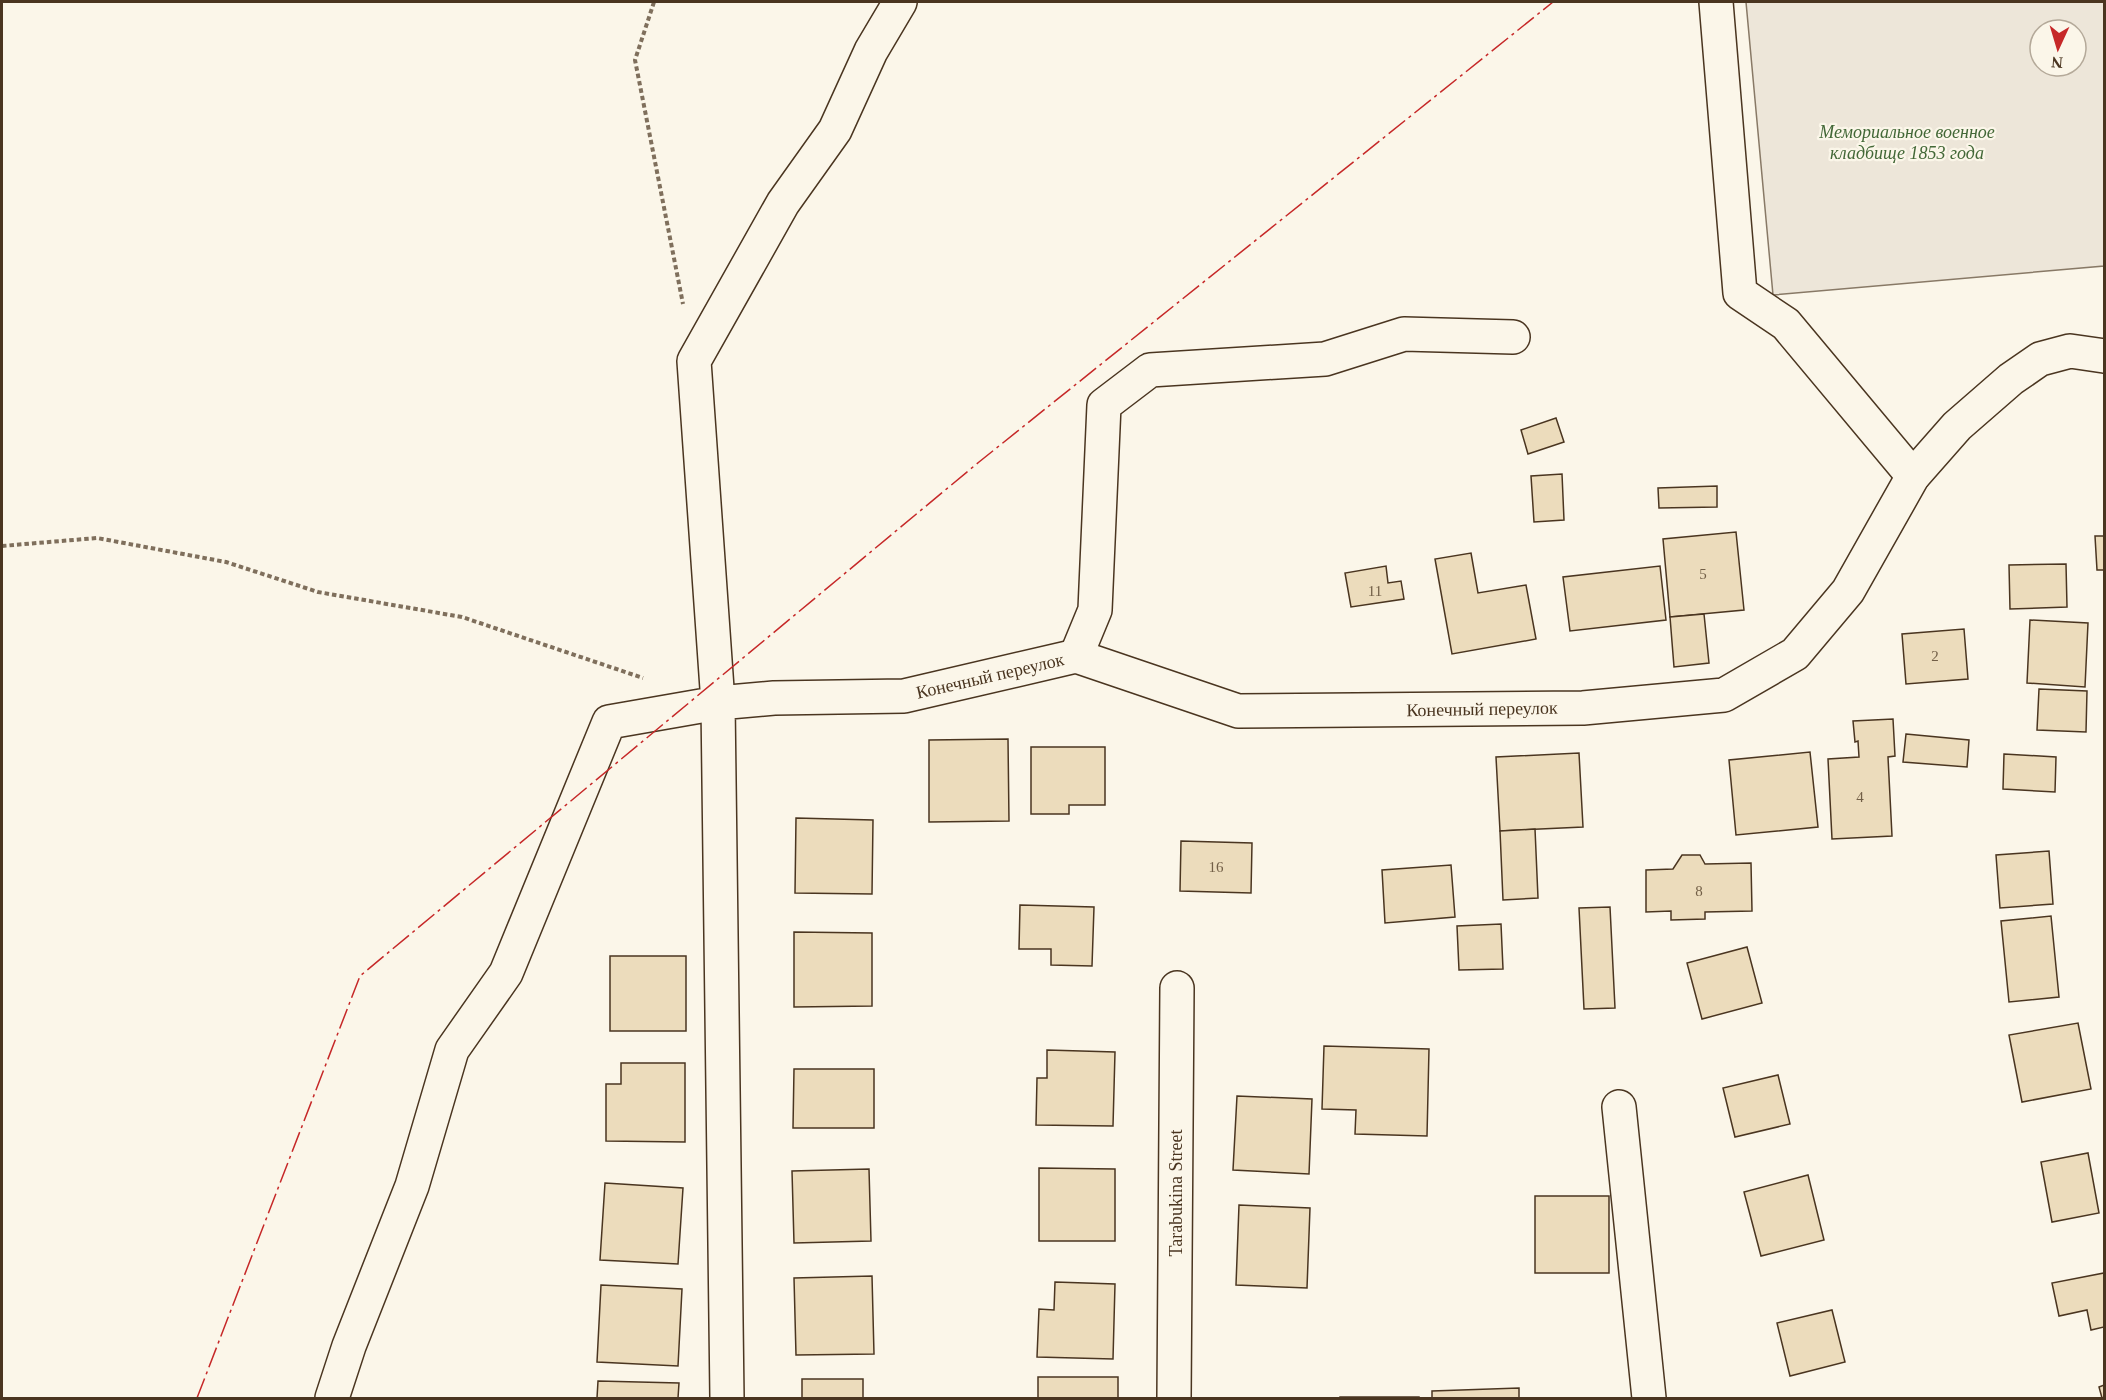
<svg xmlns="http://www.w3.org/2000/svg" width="2106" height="1400" font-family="'Times New Roman',serif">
<rect width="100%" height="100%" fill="#fbf6e9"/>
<!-- green -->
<path fill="#ede6d9" stroke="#887966" stroke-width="1.5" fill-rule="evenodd" d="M1746 2H2104V266L1773 295ZM2040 30H2076V66H2040Z"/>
<!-- building -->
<g fill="#ecdcbc" stroke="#4a3520" stroke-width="1.5">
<path d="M1556 418 1564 442 1528 454 1521 430Z"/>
<path d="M1562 474 1564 520 1534 522 1531 476Z"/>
<path d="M1717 486V507L1659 508 1658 488Z"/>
<path d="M1736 532 1744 610 1670 617 1663 539Z"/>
<path d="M2095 536H2104V570H2097Z"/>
<path d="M1471 553 1478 593 1526 585 1536 639 1452 654 1435 559Z"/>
<path d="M2066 564 2067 607 2010 609 2009 565Z"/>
<path d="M1386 566 1388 583 1401 581 1404 599 1351 607 1345 573Z"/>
<path d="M1660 566 1666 620 1570 631 1563 577Z"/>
<path d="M1704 614 1709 663 1674 667 1670 617Z"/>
<path d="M2030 620 2088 623 2085 687 2027 683Z"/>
<path d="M1964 629 1968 679 1906 684 1902 634Z"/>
<path d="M2039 689 2087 691 2086 732 2037 730Z"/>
<path d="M1893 719 1895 756 1888 757 1892 836 1832 839 1828 759 1859 757 1858 741 1855 742 1853 721Z"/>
<path d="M1906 734 1969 740 1967 767 1903 762Z"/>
<path d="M1008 739 1009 821 929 822V740Z"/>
<path d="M1031 747H1105V805H1069V814H1031Z"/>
<path d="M1810 752 1818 827 1736 835 1729 760Z"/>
<path d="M1579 753 1583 827 1500 831 1496 757Z"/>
<path d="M2004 754 2056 757 2055 792 2003 789Z"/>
<path d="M796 818 873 820 872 894 795 893Z"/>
<path d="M1535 829 1538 898 1503 900 1500 831Z"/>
<path d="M1181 841 1252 843 1251 893 1180 891Z"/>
<path d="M2049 851 2053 904 2000 908 1996 855Z"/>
<path d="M1682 855H1700L1705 864 1751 863 1752 911 1705 912V919L1671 920V911L1646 912V870L1673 869Z"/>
<path d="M1451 865 1455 917 1385 923 1382 870Z"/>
<path d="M1020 905 1094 907 1092 966 1051 965V949H1019Z"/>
<path d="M1610 907 1615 1008 1584 1009 1579 908Z"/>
<path d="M2051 916 2059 997 2009 1002 2001 921Z"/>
<path d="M1501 924 1503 969 1459 970 1457 926Z"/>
<path d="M794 932 872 933V1006L794 1007Z"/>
<path d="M1747 947 1762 1003 1702 1019 1687 963Z"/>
<rect x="610" y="956" width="76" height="75"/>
<path d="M2078 1023 2091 1089 2022 1102 2009 1035Z"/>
<path d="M1324 1046 1429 1049 1427 1136 1355 1134 1356 1110 1322 1109Z"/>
<path d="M1047 1050 1115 1052 1113 1126 1036 1125 1037 1078H1047Z"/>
<path d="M621 1063H685V1142L606 1141V1084H621Z"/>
<path d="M794 1069H874V1128H793Z"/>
<path d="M1778 1075 1790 1124 1735 1137 1723 1088Z"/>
<path d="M1237 1096 1312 1099 1309 1174 1233 1170Z"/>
<path d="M2088 1153 2099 1213 2052 1222 2041 1162Z"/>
<path d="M1039 1168 1115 1169V1241H1039Z"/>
<path d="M869 1169 871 1241 794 1243 792 1171Z"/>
<path d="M1808 1175 1824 1240 1761 1256 1744 1192Z"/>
<path d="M605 1183 683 1188 678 1264 600 1260Z"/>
<rect x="1535" y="1196" width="74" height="77"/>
<path d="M1239 1205 1310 1208 1307 1288 1236 1285Z"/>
<path d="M2104 1273V1327L2091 1330 2087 1310 2059 1316 2052 1283Z"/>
<path d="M872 1276 874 1354 796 1355 794 1278Z"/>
<path d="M1055 1282 1115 1284 1113 1359 1037 1357 1039 1309 1054 1310Z"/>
<path d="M601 1285 682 1289 678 1366 597 1362Z"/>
<path d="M1832 1310 1845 1362 1790 1376 1777 1323Z"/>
<rect x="1038" y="1377" width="80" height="21"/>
<rect x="802" y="1379" width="61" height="19"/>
<path d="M598 1381 679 1383 678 1398H597Z"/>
<path d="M2104 1385V1398H2102L2099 1387Z"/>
<path d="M1519 1388V1398H1432V1391Z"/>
<rect x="1340" y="1397" width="79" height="1"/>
</g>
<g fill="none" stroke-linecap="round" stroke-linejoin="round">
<defs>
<g id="minor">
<path d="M1716 2 1740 293 1786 324 1913 476"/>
<path d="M1076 656 1095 610 1104 405 1150 370 1325 359 1404 334 1513 337"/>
<path d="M1619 1107 1649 1398"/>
<path d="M332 1398 349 1346 412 1186 452 1050 506 973 609 722 718 703 694 361 783 203 835 130 871 51 900 2"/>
<path d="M727 1398 718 703 774 698 904 696 1076 656 1238 711 1583 708 1724 695 1795 654 1848 591 1913 476 1957 426 2011 379 2040 359 2070 351 2104 356"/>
<path d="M1174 1398 1177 988"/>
</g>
</defs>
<!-- minor casing -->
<use href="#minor" stroke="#4a3520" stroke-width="36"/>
<!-- path -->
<g stroke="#7f6f5c" stroke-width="4" stroke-dasharray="4.5 3" stroke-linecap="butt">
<path d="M654 2 635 60 683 304"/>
<path d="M2 546 97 538 226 562 318 592 462 617 643 678"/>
</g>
<!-- minor -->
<use href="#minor" stroke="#fbf6e9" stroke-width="33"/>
<!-- power -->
<path stroke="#c62828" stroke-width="1.5" stroke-dasharray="21 4.5 3 4.5" stroke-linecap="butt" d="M197 1398 360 976 979 462 1553 2"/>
</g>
<g text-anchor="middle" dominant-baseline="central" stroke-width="4.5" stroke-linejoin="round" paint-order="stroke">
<!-- number labels -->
<g font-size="15" fill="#725f47">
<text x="1703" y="574">5</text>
<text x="1375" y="591">11</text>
<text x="1935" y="656">2</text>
<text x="1860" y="797">4</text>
<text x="1216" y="867">16</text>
<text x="1699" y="891">8</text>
</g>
<!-- park labels -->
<g font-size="18" font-style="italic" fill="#436837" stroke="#fbf6e9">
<text x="1907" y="132">Мемориальное военное<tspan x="1907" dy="21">кладбище 1853 года</tspan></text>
</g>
<!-- street labels -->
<g font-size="18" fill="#4a3520" stroke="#fbf6e9">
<text transform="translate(990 676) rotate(-13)">Конечный переулок</text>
<text transform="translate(1482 709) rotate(-1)">Конечный переулок</text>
<text transform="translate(1176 1193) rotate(-90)">Tarabukina Street</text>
</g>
</g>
<!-- border -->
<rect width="2106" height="1400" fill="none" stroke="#4a3520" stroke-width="6"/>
<!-- north arrow -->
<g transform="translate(2058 48) rotate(184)"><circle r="28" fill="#fbf6e9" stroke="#b4a999" stroke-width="1.5"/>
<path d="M0-4.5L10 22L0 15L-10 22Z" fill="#c62828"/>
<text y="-9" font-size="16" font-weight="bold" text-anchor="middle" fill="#4a3520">N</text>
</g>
</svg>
